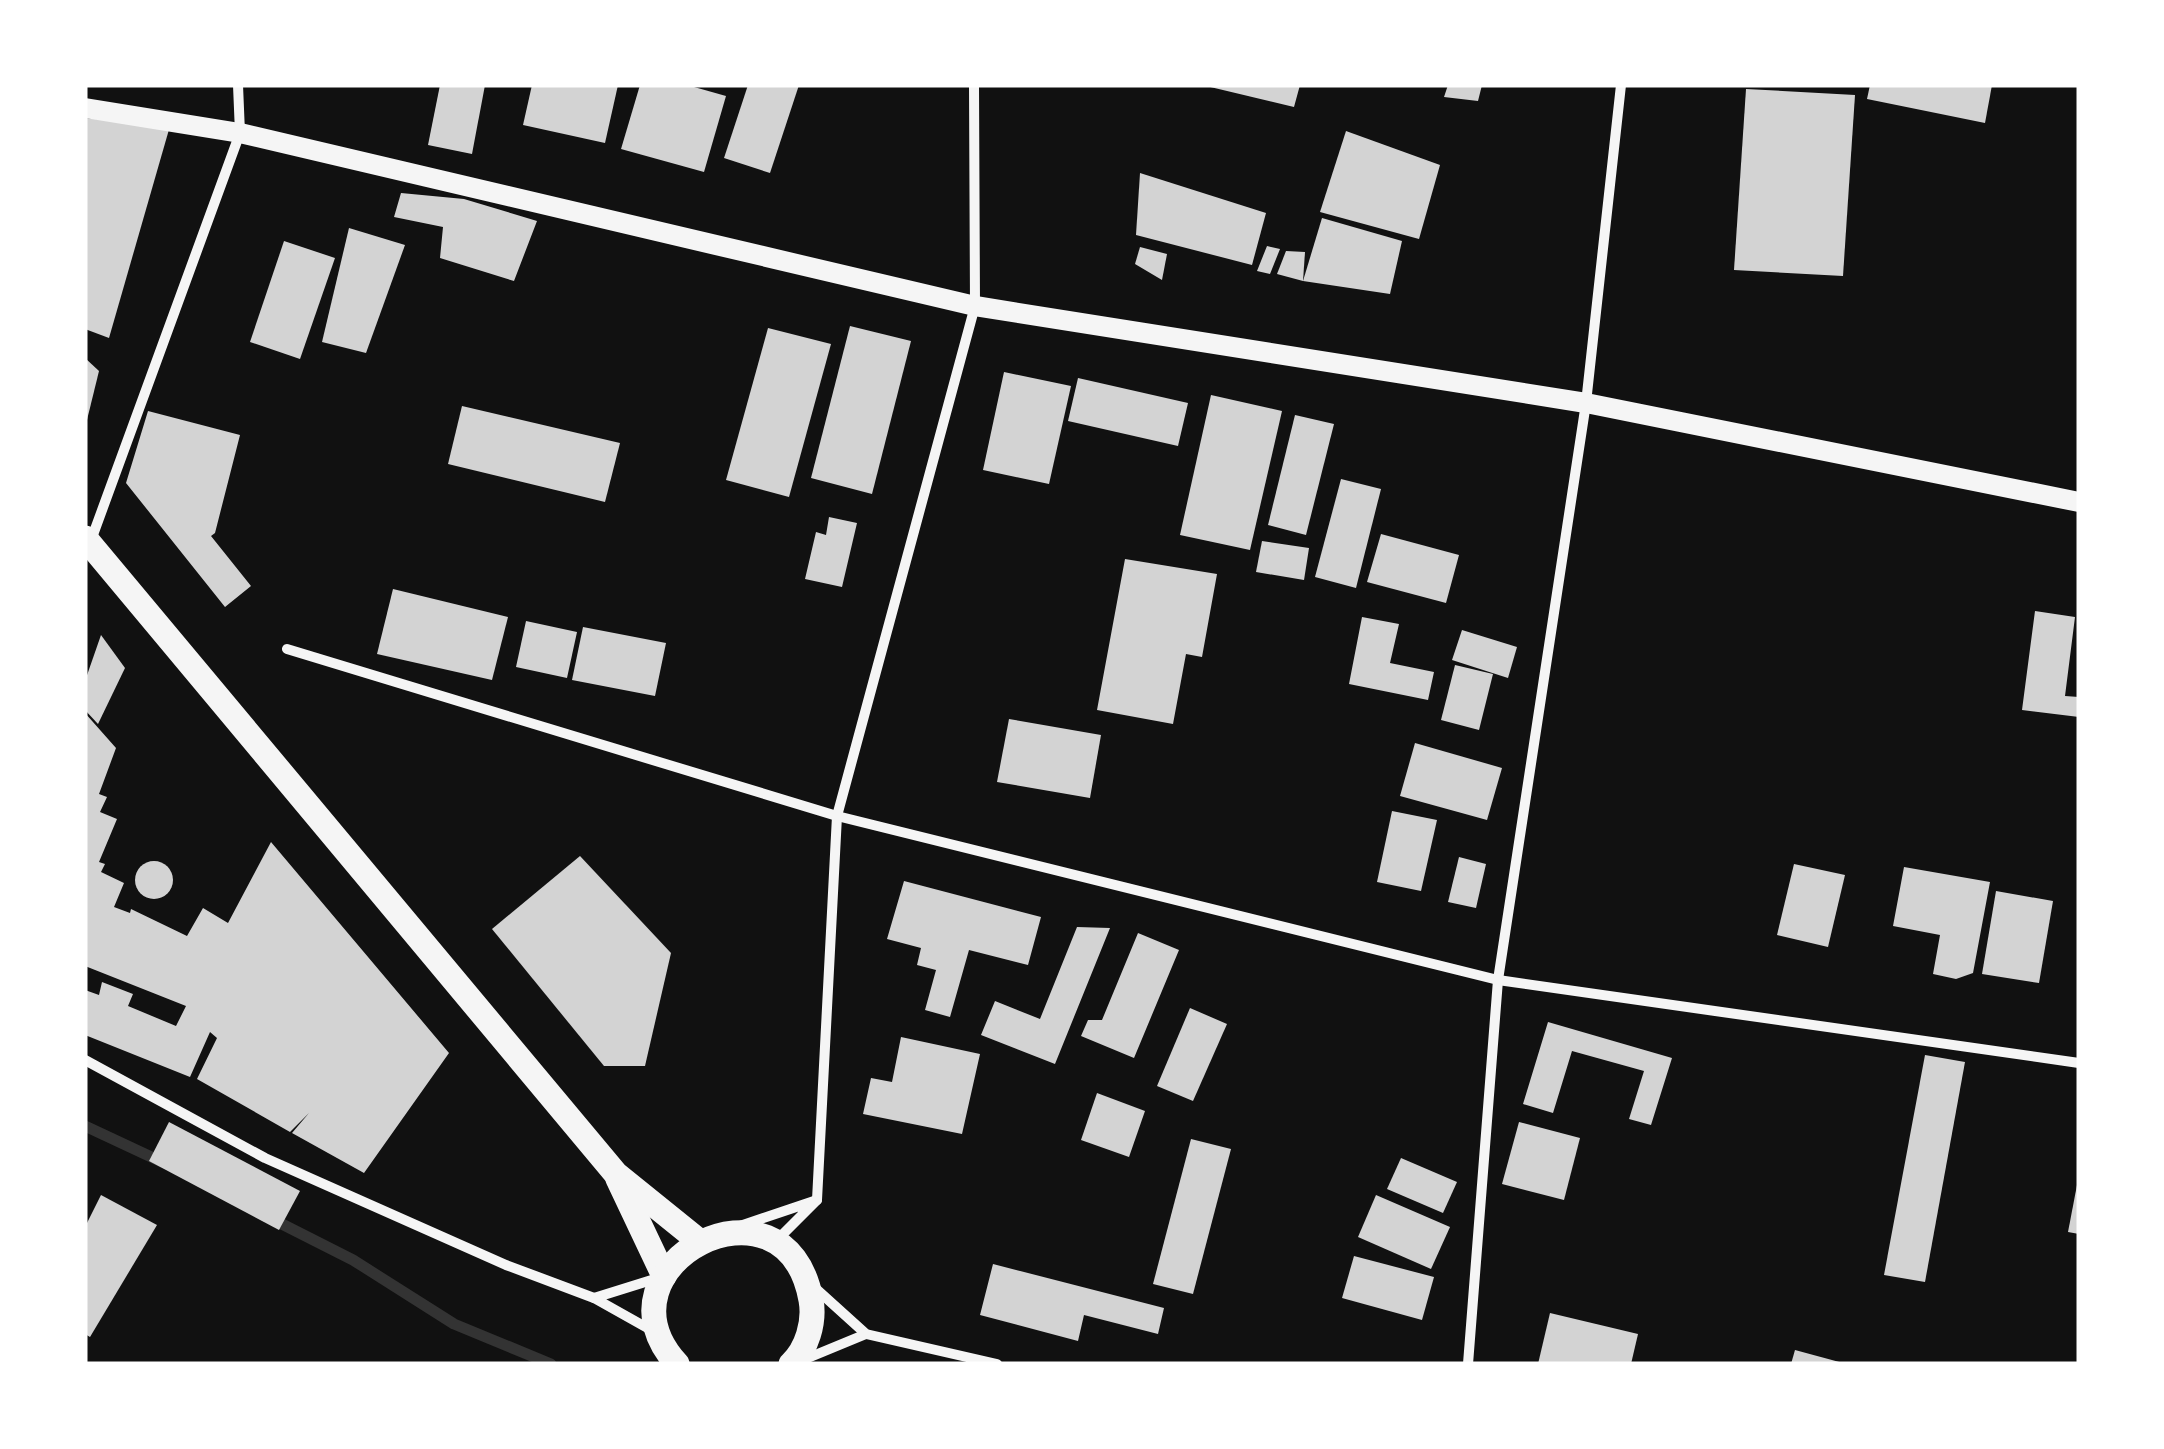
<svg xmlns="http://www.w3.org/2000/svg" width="2164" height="1449" font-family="'Source Sans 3',sans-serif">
<rect width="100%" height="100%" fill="#111"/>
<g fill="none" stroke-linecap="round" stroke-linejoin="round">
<!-- stream -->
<g stroke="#333" stroke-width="11">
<path d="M85 1126 162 1162"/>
<path d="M272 1219 353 1260 454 1324 551 1364"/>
</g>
</g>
<!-- building -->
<g fill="#d3d3d3">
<path d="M440 85H485L472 154 428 145Z"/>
<path d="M532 85H618L605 143 523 125Z"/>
<path d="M640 85H687L726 96 704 172 621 149Z"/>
<path d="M748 85H799L770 173 724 158Z"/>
<path d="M1202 85H1300L1294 107Z"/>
<path d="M1448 85H1482L1478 101 1444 97Z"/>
<path d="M1870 85H1992L1985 123 1867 99Z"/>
<path d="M1746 89 1855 95 1843 276 1734 270Z"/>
<path d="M85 118 170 126 109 338 85 329Z"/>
<path d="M1346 131 1440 165 1419 239 1320 212Z"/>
<path d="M1140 173 1266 213 1252 265 1136 235Z"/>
<path d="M401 193 464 199 537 221 514 281 440 258 443 227 394 217Z"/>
<path d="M1322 218 1402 241 1390 294 1303 281Z"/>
<path d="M349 228 405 245 366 353 322 342Z"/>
<path d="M284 241 335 258 300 359 250 342Z"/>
<path d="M1267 246 1280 249 1270 274 1257 271Z"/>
<path d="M1140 247 1167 254 1162 280 1135 264Z"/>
<path d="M1286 251 1305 252 1303 281 1277 274Z"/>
<path d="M850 326 911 341 872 494 811 478Z"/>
<path d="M768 328 831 344 789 497 726 480Z"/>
<path d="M85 358 99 371 86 424H85Z"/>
<path d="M1004 372 1071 386 1049 484 983 470Z"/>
<path d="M1078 378 1188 403 1178 446 1068 421Z"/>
<path d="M1211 395 1282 411 1250 550 1180 535Z"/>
<path d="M462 406 620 443 605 502 448 464Z"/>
<path d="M148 411 240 435 215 533 211 536 251 586 225 607 126 483Z"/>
<path d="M1295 415 1334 424 1306 535 1268 525Z"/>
<path d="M1341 479 1381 489 1356 588 1315 577Z"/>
<path d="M829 517 857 523 842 587 805 579 816 532 826 535Z"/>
<path d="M1381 534 1459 555 1446 603 1367 582Z"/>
<path d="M1262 541 1309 548 1304 580 1256 572Z"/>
<path d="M1125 559 1217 574 1202 657 1186 654 1173 724 1097 710Z"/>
<path d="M393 589 508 617 492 680 377 654Z"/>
<path d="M2035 611 2075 617 2065 696 2079 697V717L2022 710Z"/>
<path d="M1362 617 1399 624 1390 663 1434 672 1428 700 1349 684Z"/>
<path d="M526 621 577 632 567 678 516 667Z"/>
<path d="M583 627 666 643 655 696 572 680Z"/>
<path d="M1462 630 1517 647 1508 678 1452 660Z"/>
<path d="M101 635 125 668 98 724 85 710V681Z"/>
<path d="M1455 665 1493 674 1479 730 1441 720Z"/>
<path d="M85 713 116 748 99 794 107 797 100 812 117 819 99 862 105 864 101 872 124 883 114 907 130 913 131 909 187 936 203 908 228 923 271 842 449 1053 364 1173 292 1133 309 1113 290 1132 197 1079 217 1038 210 1032 190 1077 85 1035V990L99 995 102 982 133 994 128 1006 176 1026 186 1006 85 966Z"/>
<path d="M1009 719 1101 735 1090 798 997 782Z"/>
<path d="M1415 743 1502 768 1487 820 1400 796Z"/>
<path d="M1392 811 1437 820 1421 891 1377 882Z"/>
<path d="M580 856 671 953 645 1066H604L492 929Z"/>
<path d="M1459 857 1486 864 1476 908 1448 902Z"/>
<circle cx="154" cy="880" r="19"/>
<path d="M1794 864 1845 875 1828 947 1777 935Z"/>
<path d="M1904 867 1990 882 1973 973 1956 979 1933 974 1940 935 1893 926Z"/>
<path d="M904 881 1041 917 1028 965 969 950 950 1017 925 1010 936 970 917 965 921 948 887 939Z"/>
<path d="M1996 891 2053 901 2039 983 1982 974Z"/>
<path d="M1077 927 1110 928 1055 1064 981 1035 995 1001 1040 1019Z"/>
<path d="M1138 933 1179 950 1134 1058 1081 1036 1088 1020H1102Z"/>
<path d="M1190 1008 1227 1024 1193 1101 1157 1086Z"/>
<path d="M1548 1022 1672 1058 1651 1125 1629 1119 1644 1071 1572 1051 1553 1113 1523 1104Z"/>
<path d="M901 1037 980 1054 962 1134 863 1114 871 1078 892 1082Z"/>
<path d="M1925 1055 1965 1062 1925 1282 1884 1275Z"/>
<path d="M1097 1093 1145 1111 1129 1157 1081 1140Z"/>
<path d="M169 1122 300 1191 279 1230 149 1161Z"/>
<path d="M1519 1122 1580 1138 1564 1200 1502 1184Z"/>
<path d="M1191 1139 1231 1149 1193 1294 1153 1284Z"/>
<path d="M1401 1158 1457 1182 1443 1213 1387 1189Z"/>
<path d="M2077 1185H2079V1234L2068 1232Z"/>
<path d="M101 1195 157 1225 90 1337 85 1334V1227Z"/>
<path d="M1376 1195 1450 1227 1431 1269 1358 1237Z"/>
<path d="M1354 1256 1434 1277 1422 1320 1342 1298Z"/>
<path d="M993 1264 1164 1308 1158 1334 1084 1315 1078 1341 980 1315Z"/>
<path d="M1550 1313 1638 1334 1631 1364H1538Z"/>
<path d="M1795 1350 1843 1363V1364H1791Z"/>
</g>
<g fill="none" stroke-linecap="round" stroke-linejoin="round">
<!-- minor -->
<g stroke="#f5f5f5" stroke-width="10">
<path d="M90 543 240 133 238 85"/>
<path d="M287 649 837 816 1498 980 2079 1063"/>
<path d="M85 1060 265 1158 506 1265 594 1298"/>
<path d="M817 1200 837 816 975 306 974 85"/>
<path d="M737 1227 817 1200 775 1242"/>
<path d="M814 1287 866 1334 997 1364"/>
<path d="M651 1330 594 1298 658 1278"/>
<path d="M803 1360 866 1334"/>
<path d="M1468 1364 1498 980 1586 403 1621 85"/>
</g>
<!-- secondary -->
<path stroke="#f5f5f5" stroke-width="20" d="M85 108 240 133 975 306 1586 403 2079 502"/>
<!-- primary -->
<g stroke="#f5f5f5" stroke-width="25">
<path d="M85 538 616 1174 699 1241"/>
<path d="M618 1179 664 1276"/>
<path d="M677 1364C587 1265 786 1161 811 1300 815 1322 807 1349 791 1364"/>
</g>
</g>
<!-- border -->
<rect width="2164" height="1449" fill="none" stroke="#ffffff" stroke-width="175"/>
</svg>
